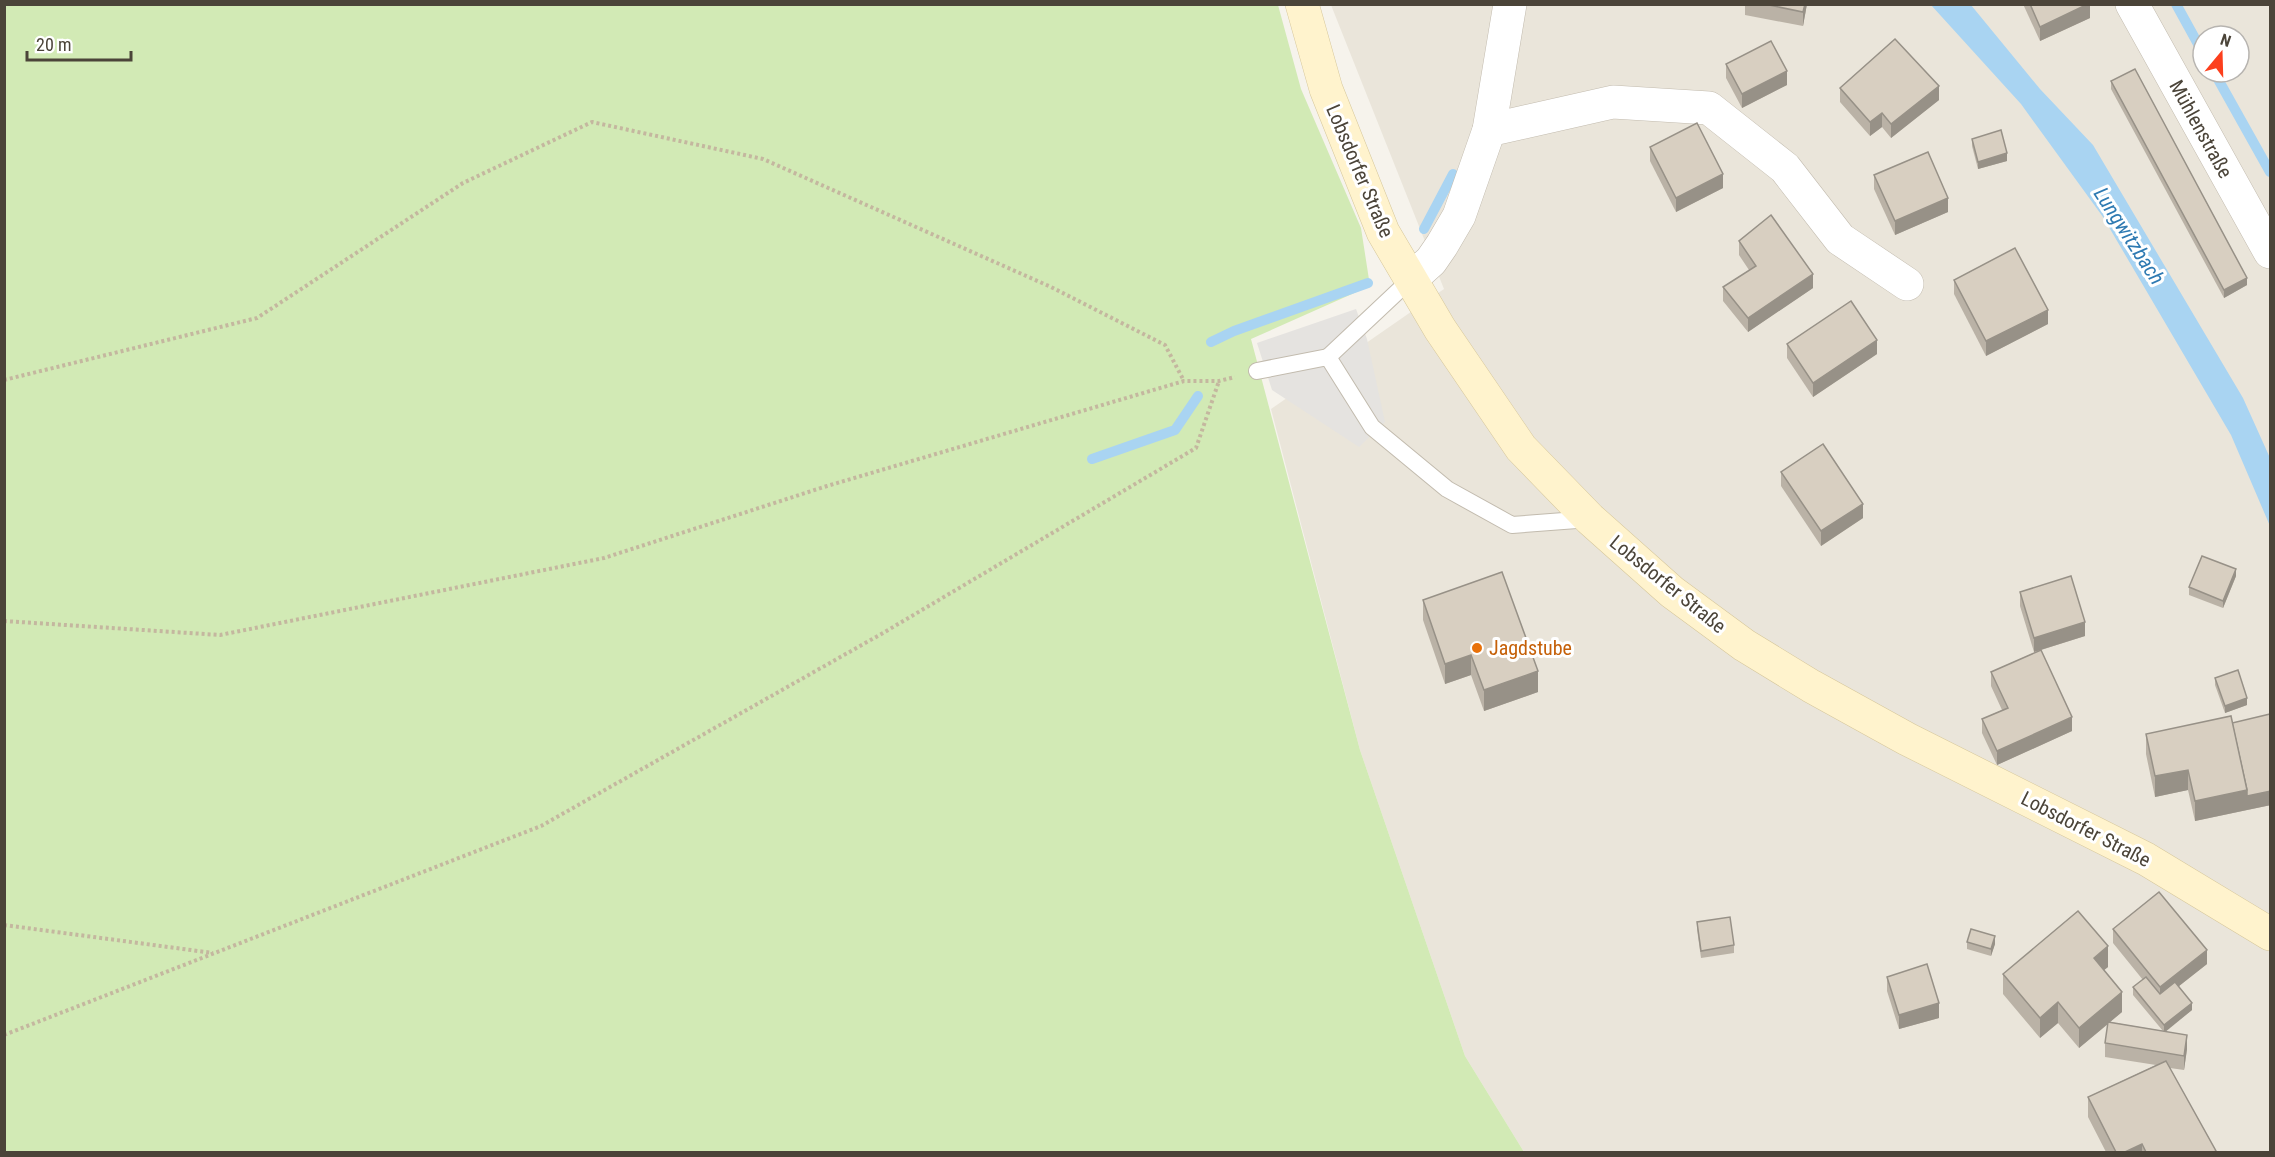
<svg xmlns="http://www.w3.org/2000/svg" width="2275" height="1157" font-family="'Roboto Condensed',sans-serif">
<rect width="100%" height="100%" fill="#f6f3ec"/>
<!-- residential -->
<path fill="#eae5da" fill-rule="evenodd" d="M1331 5H2270V1152H1524L1465 1056 1360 750 1271 409 1444 289ZM2203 36H2239V72H2203Z"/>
<!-- green -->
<path fill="#d2eab5" d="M5 5H1278L1301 89 1361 228 1370 286 1251 339 1360 750 1465 1056 1524 1152H5Z"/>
<!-- parking -->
<path fill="#e5e3e0" d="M1356 309 1367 339 1385 422 1359 447 1272 390 1257 343Z"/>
<!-- water -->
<path fill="#a9d4f2" d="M1931 5H1971L2040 89 2093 145 2243 398 2270 458V526L2231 435 2103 217 2021 104Z"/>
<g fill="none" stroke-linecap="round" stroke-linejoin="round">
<!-- stream -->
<g stroke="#a9d4f2" stroke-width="10">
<path d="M2176 4 2203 53"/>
<path d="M2214 72 2270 172"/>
<path d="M1424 229 1453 174"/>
<path d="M1211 342 1234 331 1368 283"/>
<path d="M1092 459 1175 430 1198 396"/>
</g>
<defs>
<g id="lane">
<path d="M1328 357 1411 279"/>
<path d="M1257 371 1328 357 1372 427 1447 489 1512 525 1590 519"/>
</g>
<g id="street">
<path d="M2132 4 2270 252"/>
<path d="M1489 130 1613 102 1709 108 1785 168 1840 239 1907 284"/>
<path d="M1411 279 1431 261 1442 245 1459 216 1489 130 1510 4"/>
</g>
<path id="secondary" d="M1302 4 1326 89 1383 232 1440 329 1521 448 1590 519 1672 592 1744 645 1811 686 1907 739 2146 859 2270 934"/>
</defs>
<!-- lane casing -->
<use href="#lane" stroke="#c2bbae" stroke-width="18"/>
<!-- street casing -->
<use href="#street" stroke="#c2bbae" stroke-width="34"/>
<!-- secondary casing -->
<use href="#secondary" stroke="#d6c79b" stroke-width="34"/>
<!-- path -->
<g stroke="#c4b79f" stroke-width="4" stroke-dasharray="3 3" stroke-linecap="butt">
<path d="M4 380 257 318 463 183 592 122 763 159 1051 287 1165 345 1184 381"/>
<path d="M4 621 220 635 604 558 827 486 1184 381H1219L1235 377"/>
<path d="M4 925 213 953"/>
<path d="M4 1035 541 826 883 633 1196 448 1219 381"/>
</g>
<!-- lane -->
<use href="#lane" stroke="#fff" stroke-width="16"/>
<!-- street -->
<use href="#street" stroke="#fff" stroke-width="33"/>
<!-- secondary -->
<use href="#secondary" stroke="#fff3cd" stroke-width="33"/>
</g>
<!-- wall -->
<g fill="#bab2a6">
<path d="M1745 4H1807L1803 26 1745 15Z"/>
<path d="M2023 4H2090V18L2040 41Z"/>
<path d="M1726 64 1787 85 1742 108 1726 78Z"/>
<path d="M2111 81 2247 285 2224 298 2111 89Z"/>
<path d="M1840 88 1939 100 1891 138 1882 127 1870 136 1840 102Z"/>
<path d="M1972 139 2007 161 1978 169 1972 146Z"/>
<path d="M1650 147 1723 188 1676 212 1650 161Z"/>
<path d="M1874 175 1948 212 1895 235 1874 189Z"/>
<path d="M1739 241 1813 288 1748 332 1723 301V287L1749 270 1739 255Z"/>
<path d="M1954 280 2048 324 1986 356 1954 294Z"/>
<path d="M1787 344 1877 354 1813 397 1787 358Z"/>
<path d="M1781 472 1863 518 1821 546 1781 486Z"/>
<path d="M2236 576 2223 608 2189 595V587Z"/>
<path d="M2020 592 2085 636 2041 650 2072 731 1997 765 1982 733V719L2002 710 1991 686V672L2040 650 2034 652 2020 606Z"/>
<path d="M1423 600 1538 692 1484 711 1471 675 1445 684 1423 620Z"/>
<path d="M2215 678 2247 705 2225 713 2215 685Z"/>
<path d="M2271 718V805L2195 821 2188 790 2155 797 2146 754V734Z"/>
<path d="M1697 922 1734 945V953L1701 958 1697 929Z"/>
<path d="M2113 929 2207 964 2179 986 2192 1010 2165 1031 2187 1049 2184 1070 2170 1068 2216 1152H2106L2088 1117V1097L2156 1065 2105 1057V1043L2108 1024 2079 1048 2058 1023 2040 1038 2003 994V974L2108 967 2104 970 2122 1012 2110 1022 2163 1031 2133 995V987L2143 980 2113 943Z"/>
<path d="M1967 942 1995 944 1991 956 1967 949Z"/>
<path d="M1887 977 1939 1018 1899 1029 1887 991Z"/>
</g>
<!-- shaded-wall -->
<g fill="#979187">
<path d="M1805 4H1807L1803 26V12Z"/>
<path d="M2088 4H2090V18L2040 41V27Z"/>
<path d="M1787 71V85L1742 108V94Z"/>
<path d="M1939 86V100L1891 138V124Z"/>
<path d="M1882 113V127L1870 136V122Z"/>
<path d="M2007 153V161L1978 169V162Z"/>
<path d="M1723 174V188L1676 212V198Z"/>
<path d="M1948 198V212L1895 235V221Z"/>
<path d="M1813 274V288L1748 332V318Z"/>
<path d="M2247 278V285L2224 298V290Z"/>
<path d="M2048 310V324L1986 356V341Z"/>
<path d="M1877 340V354L1813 397V383Z"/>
<path d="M1863 504V518L1821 546V531Z"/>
<path d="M2236 569V576L2223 608V601Z"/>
<path d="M2085 622V636L2034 652V638Z"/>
<path d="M1471 655V675L1445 684V664Z"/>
<path d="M1538 671V692L1484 711V690Z"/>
<path d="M2247 698V705L2225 713V706Z"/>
<path d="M2072 717V731L1997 765V751Z"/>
<path d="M2188 770V790L2155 797V776Z"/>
<path d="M2247 790V810L2195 821V801Z"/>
<path d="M2271 791V805L2247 810V796Z"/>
<path d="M1995 936V944L1991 956V949Z"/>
<path d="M2108 946V967L2094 978V958Z"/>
<path d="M2207 950V964L2160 1001V987Z"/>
<path d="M2122 992V1012L2079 1048V1028Z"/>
<path d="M2058 1002V1023L2040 1038V1018Z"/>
<path d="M1939 1003V1018L1899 1029V1015Z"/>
<path d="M2192 1003V1010L2164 1033V1025Z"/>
<path d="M2187 1035V1049L2184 1070V1056Z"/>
<path d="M2142 1144V1152H2125Z"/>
</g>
<!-- building -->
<g fill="#d8cfc1" stroke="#979187" stroke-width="1.5">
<path d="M1764 4H1805L1803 12Z"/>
<path d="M2030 4H2088L2040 27Z"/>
<path d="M1895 39 1939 86 1891 124 1882 113 1870 122 1840 88Z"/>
<path d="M1771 41 1787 71 1742 94 1726 64Z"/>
<path d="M2135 69 2247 278 2224 290 2111 81Z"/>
<path d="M1697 123 1723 174 1676 198 1650 147Z"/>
<path d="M2001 130 2007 153 1978 162 1972 139Z"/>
<path d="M1928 152 1948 198 1895 221 1874 175Z"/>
<path d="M1771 215 1813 274 1748 318 1723 287 1756 266 1739 241Z"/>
<path d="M2015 248 2048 310 1986 341 1954 280Z"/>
<path d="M1851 301 1877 340 1813 383 1787 344Z"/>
<path d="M1823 444 1863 504 1821 531 1781 472Z"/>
<path d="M2202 556 2236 569 2223 601 2189 587Z"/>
<path d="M1502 572 1538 671 1484 690 1471 655 1445 664 1423 600Z"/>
<path d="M2071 576 2085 622 2034 638 2020 592Z"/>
<path d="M2041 650 2072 717 1997 751 1982 719 2008 708 1991 672Z"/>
<path d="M2238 670 2247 698 2225 706 2215 678Z"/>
<path d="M2270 714 2271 791 2247 796V790L2232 723Z"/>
<path d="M2231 716 2247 790 2195 801 2188 770 2155 776 2146 734Z"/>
<path d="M2159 892 2207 950 2160 987 2113 929Z"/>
<path d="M2078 911 2108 946 2094 958 2122 992 2079 1028 2058 1002 2040 1018 2003 974Z"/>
<path d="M1730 917 1734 945 1701 951 1697 922Z"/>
<path d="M1971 929 1995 936 1991 949 1967 942Z"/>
<path d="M1927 964 1939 1003 1899 1015 1887 977Z"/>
<path d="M2146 977 2160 994 2175 982 2192 1003 2164 1025 2133 987Z"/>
<path d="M2108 1022 2187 1035 2184 1056 2105 1043Z"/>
<path d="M2166 1061 2216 1151 2214 1152H2146L2142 1144 2125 1152H2116L2088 1097Z"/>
</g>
<!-- markers -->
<circle fill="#e8710a" stroke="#fff" stroke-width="2" cx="1477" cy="648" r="6"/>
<g text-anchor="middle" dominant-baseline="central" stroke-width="6" stroke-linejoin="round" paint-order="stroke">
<!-- street labels -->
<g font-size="20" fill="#4b4439" stroke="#fff">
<text transform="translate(2201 129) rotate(61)">Mühlenstraße</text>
<text transform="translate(1360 171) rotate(67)">Lobsdorfer Straße</text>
<text transform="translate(1668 584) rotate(39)">Lobsdorfer Straße</text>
<text transform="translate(2086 829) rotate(27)">Lobsdorfer Straße</text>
</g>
<!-- food labels -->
<g font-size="20" fill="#c56008" stroke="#fff" text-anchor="start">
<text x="1489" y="648">Jagdstube</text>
</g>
<!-- water labels -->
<g font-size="21" font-style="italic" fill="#2e7ab2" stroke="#fff">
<text transform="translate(2129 236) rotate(57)">Lungwitzbach</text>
</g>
</g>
<!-- border -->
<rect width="2275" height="1157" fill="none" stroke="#4b4439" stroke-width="12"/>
<!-- north arrow -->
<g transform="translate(2221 54) rotate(19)"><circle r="28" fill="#ffffff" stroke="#b7b4b0" stroke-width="1.5"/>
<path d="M0-4.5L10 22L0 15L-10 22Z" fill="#fc3f1d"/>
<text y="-9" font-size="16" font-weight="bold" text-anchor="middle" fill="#4b4439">N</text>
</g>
<!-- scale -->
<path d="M27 51v9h104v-9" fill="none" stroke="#4b4439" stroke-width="3"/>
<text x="36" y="51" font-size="18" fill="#4b4439" stroke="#ffffff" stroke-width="4.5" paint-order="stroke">20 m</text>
</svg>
